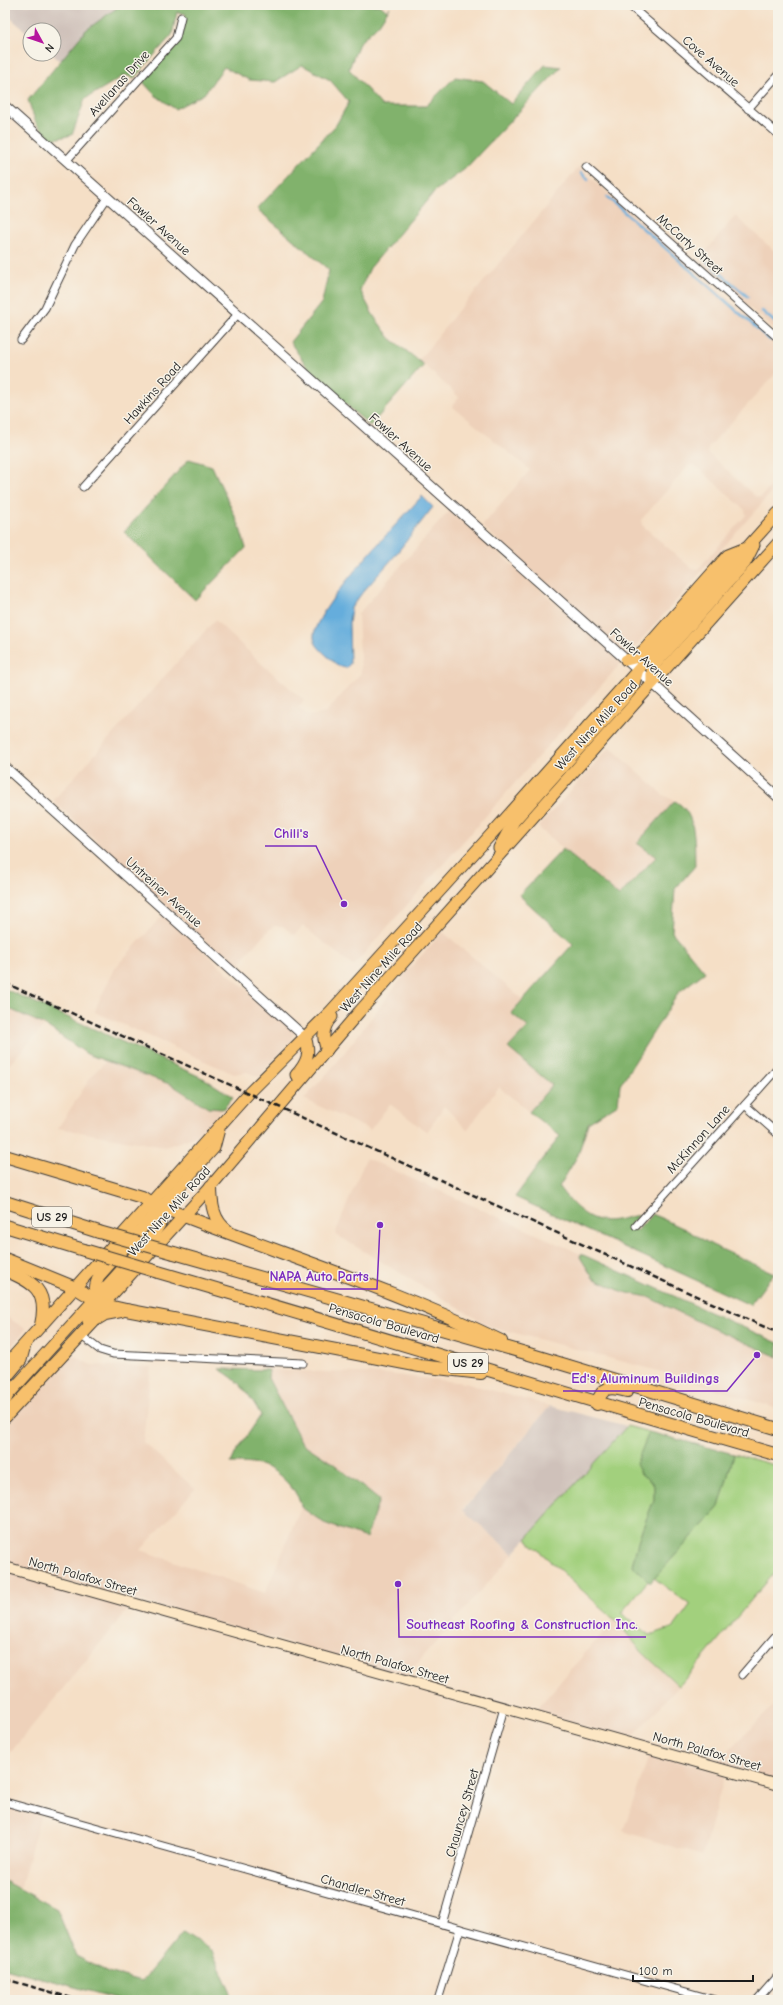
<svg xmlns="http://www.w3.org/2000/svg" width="783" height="2005" font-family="'Comic Neue',sans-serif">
<rect width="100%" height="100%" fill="#f7f3e8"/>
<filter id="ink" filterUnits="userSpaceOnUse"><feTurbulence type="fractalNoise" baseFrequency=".025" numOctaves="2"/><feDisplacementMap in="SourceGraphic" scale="8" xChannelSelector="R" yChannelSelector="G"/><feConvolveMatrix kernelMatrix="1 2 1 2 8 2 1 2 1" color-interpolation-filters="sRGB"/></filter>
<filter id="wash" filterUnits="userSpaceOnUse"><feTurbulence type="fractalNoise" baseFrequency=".012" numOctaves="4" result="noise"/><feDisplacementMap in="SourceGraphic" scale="16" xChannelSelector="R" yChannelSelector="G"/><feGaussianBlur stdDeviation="0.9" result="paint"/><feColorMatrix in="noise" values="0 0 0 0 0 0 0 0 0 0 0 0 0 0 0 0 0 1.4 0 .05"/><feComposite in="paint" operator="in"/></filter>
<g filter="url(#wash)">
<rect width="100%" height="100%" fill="#f5dfc6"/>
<!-- built -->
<g fill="#eed1ba" fill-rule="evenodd">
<path d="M582 163 580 168 778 344V371L708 448V453L756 497H761L778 478V485L627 656 482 526 530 470 452 406 459 397 419 360 461 307 476 291ZM689 465H695L745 510 746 515 698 569H692L642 525 641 520Z"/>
<path d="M735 216 778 254V333L682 247 698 261Z"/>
<path d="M450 510 622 662 353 966 303 926 294 935 283 926H273L246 954 237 970 53 801 215 620 263 665 304 700 298 707 309 716 322 714 327 711 361 673 358 614Z"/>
<path d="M610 747 663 795 675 801 637 843 656 857 619 896 538 827Z"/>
<path d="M163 915 294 1032 291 1042 259 1077 247 1072 234 1074 95 1012 97 1005 115 968Z"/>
<path d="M443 932 523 1000 511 1013 528 1027 508 1048 552 1086 529 1112 499 1087 467 1130 444 1106 427 1132 390 1104 370 1130 304 1099 338 1061 409 969Z"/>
<path d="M5 1007 45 1025 5 1069Z"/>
<path d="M106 1061 172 1085 208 1108 223 1109 196 1136 165 1147 58 1128 93 1074Z"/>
<path d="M366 1158 581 1254 580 1257 593 1278 623 1292 648 1297 705 1325 778 1357V1409L673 1375 489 1326 335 1234Z"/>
<path d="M5 1316 26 1329 5 1354Z"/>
<path d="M69 1353 91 1365 151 1367 143 1442 195 1489 141 1550 265 1593 301 1507 324 1523 366 1538 379 1500 334 1464 302 1443 268 1378 269 1370 387 1374 465 1383 550 1406 463 1509 513 1554 406 1676 5 1563V1425Z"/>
<path d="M5 1571 130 1607 5 1759Z"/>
<path d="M614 1620 642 1652 679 1686 630 1739 534 1712Z"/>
<path d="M778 1701V1781L717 1763Z"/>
<path d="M650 1753 725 1774 702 1856 623 1831Z"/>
<path d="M5 1806 40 1816 20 1889 5 1881Z"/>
</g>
<!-- industrial -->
<g fill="#cfc1ba">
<path d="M5 5H121L86 30 60 61 52 54H54V30H30V35L5 13Z"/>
<path d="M550 1406 627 1426 513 1554 463 1510Z"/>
</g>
<!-- green -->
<path fill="#a2d07d" stroke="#5f764c" d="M627 1426 649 1432 646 1443 641 1474 654 1484V1500L640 1535 632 1565 648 1581 621 1613 650 1635 674 1627 690 1605 654 1578 719 1507 734 1454 778 1466V1569C744 1607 713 1648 679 1686L642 1652 618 1623 526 1539Z"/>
<!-- forest -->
<g fill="#81b26c" stroke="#4e6744">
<path d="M121 5H272L274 7 276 5H380L387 11 390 7 379 24 359 43 349 69 382 106H426L455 77 483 81 511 104 545 65 561 67 465 169 435 191 370 268 360 290 373 315 390 338 424 365 370 426 313 375 290 342 322 302 329 270 257 209 336 125 349 102 330 80 302 65 275 82 249 80 224 67 204 94 175 109 155 95 143 82 179 41 186 14 177 12 172 35 134 78 125 75 85 99 72 135 50 140 36 123 28 100 86 30Z"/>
<path d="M189 459 212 466 239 525 246 548 195 600 124 532Z"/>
<path d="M675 801C698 814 694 844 695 866L675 889 672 932 705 972 679 992 620 1085 618 1104 588 1123 578 1155 559 1187C568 1200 583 1217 599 1220 612 1223 627 1217 639 1215L630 1225 637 1231 652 1214 685 1229 712 1245 774 1273 750 1305 515 1197 560 1136 529 1112 552 1085 508 1048 528 1027 511 1013 573 944 519 895 563 849 619 896 656 857 637 843Z"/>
<path d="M5 989 205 1079 233 1097 223 1109 208 1108 172 1085 87 1054 45 1025 5 1007Z"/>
<path d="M581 1254 778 1343V1357L705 1325 648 1297 623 1292 593 1278 580 1257Z"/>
<path d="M219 1369 269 1370 268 1378 302 1443 334 1464 379 1500 366 1538 324 1523 301 1507C301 1495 281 1474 270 1469 259 1463 243 1463 231 1463L236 1452 261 1415C250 1395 239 1380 219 1369Z"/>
<path d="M649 1432 734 1454 719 1507 650 1583 632 1565 640 1535 654 1500V1484L641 1474 636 1464Z"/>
<path d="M5 1881 57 1909 76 1956 108 1972 142 1981 183 1932 212 1951 234 2000H122L5 1968Z"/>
</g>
<!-- water -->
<path fill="#65addc" stroke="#40647c" d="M422 496 433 507 393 558 362 593 351 608 349 624 350 664 346 668C337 667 333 661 326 655 321 650 313 644 314 635 317 605 399 522 422 496Z"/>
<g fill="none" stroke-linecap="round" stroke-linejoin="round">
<!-- stream -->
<g stroke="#65addc" stroke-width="2.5">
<path d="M581 173 588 179"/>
<path d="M607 197 770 340"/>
<path d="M705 260 748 297"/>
<path d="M762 311 778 325"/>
</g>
</g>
</g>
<g filter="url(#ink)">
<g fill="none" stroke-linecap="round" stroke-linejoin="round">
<defs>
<g id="minor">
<path d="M629 5 778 134"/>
<path d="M748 109 778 75"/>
<path d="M66 161 176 38 181 17"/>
<path d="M586 167 778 338"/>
<path d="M21 340 45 308 75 245 107 198"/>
<path d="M83 487 238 314"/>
<path d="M745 1105 778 1134"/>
<path d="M636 1226 778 1068"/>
<path d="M79 1334 100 1350 113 1354 303 1363"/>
<path d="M742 1675 778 1633"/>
<path d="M5 1802 715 2000"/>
<path d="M442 1924 504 1708"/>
<path d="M438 2000 460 1929"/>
<path d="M757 2000 778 1976"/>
</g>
<g id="tertiary">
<path d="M5 106 652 683 778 797"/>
<path d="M5 767 305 1037"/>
</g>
<path id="secondary" d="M5 1567 778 1785"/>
<g id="primary">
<path d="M626 660 634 658 644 650 728 555 743 549"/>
<path d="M652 683V669L658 661 745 563 754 545"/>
<path d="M499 848 514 821 627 695 633 687 637 673"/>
<path d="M327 1050C322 1038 322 1027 332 1017"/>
<path d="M296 1075C307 1063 311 1053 305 1037"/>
<path d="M101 1300C94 1291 94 1286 99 1276L214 1148 219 1129"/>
<path d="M88 1321 211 1186 359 1012 778 543"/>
<path d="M5 1366 249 1093 330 1012 496 829 778 513"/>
<path d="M5 1379 21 1360 25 1345"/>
<path d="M5 1401 8 1395 154 1234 160 1224 158 1213 151 1203"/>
</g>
<g id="trunk">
<path d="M5 1156 142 1197 151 1203C267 1250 388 1286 501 1341"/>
<path d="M211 1186C211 1204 213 1221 228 1231"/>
<path d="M5 1202 99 1232"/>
<path d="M5 1226 84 1250"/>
<path d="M174 1253 529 1354 778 1429"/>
<path d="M5 1259 76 1288 104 1305 126 1310 420 1366 481 1373"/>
<path d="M5 1270C33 1282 49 1290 41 1325"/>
<path d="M158 1272C365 1332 571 1396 778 1455"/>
<path d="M597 1404C602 1386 610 1386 627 1391"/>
<path d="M5 1417 95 1320 105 1314 121 1311"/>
</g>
</defs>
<!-- minor casing -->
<use href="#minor" stroke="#3d3936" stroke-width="9"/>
<!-- tertiary casing -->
<use href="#tertiary" stroke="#3d3936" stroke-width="11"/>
<!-- secondary casing -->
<use href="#secondary" stroke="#3d3936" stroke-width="12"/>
<!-- primary casing -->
<use href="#primary" stroke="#3d3936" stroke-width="13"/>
<!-- trunk casing -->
<use href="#trunk" stroke="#3d3936" stroke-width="14"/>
<!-- minor -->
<use href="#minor" stroke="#fff" stroke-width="7"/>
<!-- tertiary -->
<use href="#tertiary" stroke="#fff" stroke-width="9"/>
<!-- secondary -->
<use href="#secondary" stroke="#fce6c4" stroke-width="10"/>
<!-- primary -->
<use href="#primary" stroke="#f7c06c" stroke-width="11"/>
<!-- trunk -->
<use href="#trunk" stroke="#f7c06c" stroke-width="12"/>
<!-- rail -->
<g stroke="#1c1c1c" stroke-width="2.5" stroke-dasharray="6 3" stroke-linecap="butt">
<path d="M5 983 778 1333"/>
<path d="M5 1979 79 2000"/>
</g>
<defs>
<g id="trunk-bridge">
<path d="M99 1232 174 1253"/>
<path d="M84 1250 158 1272"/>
</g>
</defs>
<!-- trunk-bridge casing -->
<use href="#trunk-bridge" stroke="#3d3936" stroke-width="14" stroke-linecap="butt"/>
<!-- trunk-bridge -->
<use href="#trunk-bridge" stroke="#f7c06c" stroke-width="12"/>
</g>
</g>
<g text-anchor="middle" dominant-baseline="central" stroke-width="3" stroke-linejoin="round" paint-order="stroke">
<!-- shield labels -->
<g fill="#f7f3e8" stroke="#5e5c59" stroke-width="1">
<rect x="32" y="1207" width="40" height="20" rx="3"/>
<rect x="448" y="1353" width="40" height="20" rx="3"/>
</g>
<g font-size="12" font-weight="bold" fill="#1c1c1c">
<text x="52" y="1217">US 29</text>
<text x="468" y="1363">US 29</text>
</g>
<!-- street labels -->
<g font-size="13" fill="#1c1c1c" stroke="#f7f3e8">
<text transform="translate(711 61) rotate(41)">Cove Avenue</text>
<text transform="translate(119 83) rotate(-48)">Avellanas Drive</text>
<text transform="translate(159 226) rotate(42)">Fowler Avenue</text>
<text transform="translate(690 244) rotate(42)">McCarty Street</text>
<text transform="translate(152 393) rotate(-48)">Hawkins Road</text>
<text transform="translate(401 442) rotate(42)">Fowler Avenue</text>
<text transform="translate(642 657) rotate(42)">Fowler Avenue</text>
<text transform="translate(596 725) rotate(-48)">West Nine Mile Road</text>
<text transform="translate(164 892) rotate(42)">Untreiner Avenue</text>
<text transform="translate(381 967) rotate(-48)">West Nine Mile Road</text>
<text transform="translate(698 1139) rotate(-48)">McKinnon Lane</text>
<text transform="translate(169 1211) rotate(-48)">West Nine Mile Road</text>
<text transform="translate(384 1323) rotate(16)">Pensacola Boulevard</text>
<text transform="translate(694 1417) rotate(16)">Pensacola Boulevard</text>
<text transform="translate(83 1576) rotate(16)">North Palafox Street</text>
<text transform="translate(395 1664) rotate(16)">North Palafox Street</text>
<text transform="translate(707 1751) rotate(16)">North Palafox Street</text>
<text transform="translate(462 1813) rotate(-74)">Chauncey Street</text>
<text transform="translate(363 1890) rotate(16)">Chandler Street</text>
</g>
</g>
<!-- callouts -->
<path fill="none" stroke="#7b2cbf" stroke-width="1.5" d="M344 904L316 846H265M380 1225L377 1289H261M757 1355L727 1391H563M398 1584L399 1637H646"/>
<g fill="#7b2cbf" stroke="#f7f3e8" stroke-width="1.5">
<circle cx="344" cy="904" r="4"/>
<circle cx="380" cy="1225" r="4"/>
<circle cx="757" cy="1355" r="4"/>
<circle cx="398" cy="1584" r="4"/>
</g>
<g font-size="14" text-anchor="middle" font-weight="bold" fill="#7b2cbf" stroke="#f7f3e8" stroke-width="3" stroke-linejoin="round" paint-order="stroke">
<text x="291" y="838">Chili's</text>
<text x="319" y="1281">NAPA Auto Parts</text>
<text x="645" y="1383">Ed's Aluminum Buildings</text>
<text x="522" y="1629">Southeast Roofing &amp; Construction Inc.</text>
</g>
<!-- margin -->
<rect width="783" height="2005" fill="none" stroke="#f7f3e8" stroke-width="20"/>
<!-- north arrow -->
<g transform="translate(42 42) rotate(130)"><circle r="19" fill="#f7f3e8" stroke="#9f9d96"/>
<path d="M0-3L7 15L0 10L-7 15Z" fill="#b5179e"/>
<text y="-6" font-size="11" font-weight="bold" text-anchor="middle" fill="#1c1c1c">N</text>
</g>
<!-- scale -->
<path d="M633 1975v6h120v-6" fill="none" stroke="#1c1c1c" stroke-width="2"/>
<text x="639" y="1975" font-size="12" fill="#1c1c1c" stroke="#f7f3e8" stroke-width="3" paint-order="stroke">100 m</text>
</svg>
